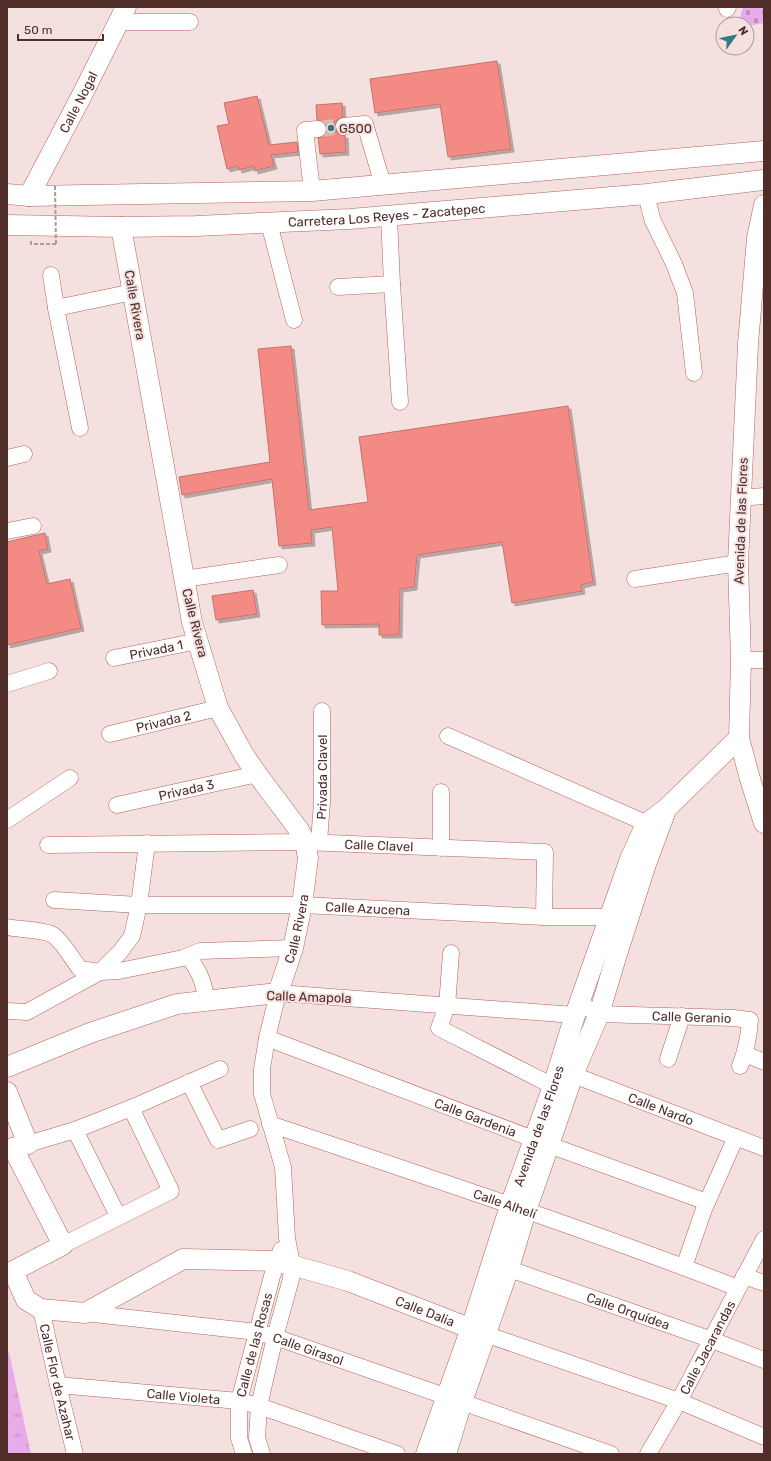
<svg xmlns="http://www.w3.org/2000/svg" width="771" height="1461" font-family="Rubik,sans-serif">
<defs>
<pattern id="grass-tufts" width="24" height="20" patternUnits="userSpaceOnUse"><rect width="24" height="20" fill="#e9aceb"/><path d="M3 7l-1-3M5 7V3M7 7l1-3M15 17l-1-3M17 17v-4M19 17l1-3" fill="none" stroke="#bf8cbf"/></pattern>
<pattern id="cemetery-stones" width="16" height="16" patternUnits="userSpaceOnUse"><rect width="16" height="16" fill="#e9aceb"/><path d="M2 7V4a2 2 0 0 1 4 0v3zM10 15v-3a2 2 0 0 1 4 0v3z" fill="#bf8cbf"/></pattern>
<filter id="shadow"><feDropShadow dx="3" dy="3" stdDeviation="0" flood-color="#0004"/></filter>
</defs>
<rect width="100%" height="100%" fill="#f4e1df"/>
<!-- grass -->
<path fill="url(#grass-tufts)" d="M9 1352 31 1454H7V1355Z"/>
<!-- cemetery -->
<path fill="url(#cemetery-stones)" d="M743 7H764V23L747 26V24H738Z"/>
<!-- building -->
<g fill="#f38b84" stroke="#c7716b" filter="url(#shadow)">
<path d="M497 61 511 149 448 157 440 104 375 113 370 79Z"/>
<path d="M257 96 269 145 297 142 298 152 271 155 274 166 255 171 254 166 239 170 238 166 227 169 217 126 229 124 224 103Z"/>
<path d="M342 103 343 117 338 119 335 122V127L337 132 340 135H345L346 152 320 154 318 138 323 137 326 133 327 128 326 124 322 121 317 120 316 105Z"/>
<path d="M291 346 309 510 368 502 359 437 568 406 593 582 581 585 582 591 512 603 502 542 417 555 414 587 400 589 399 635H379V624L322 625 321 591H338L332 527 311 530 312 543 279 546 272 479 182 495 179 477 270 462 258 349Z"/>
<path d="M45 533 48 549 39 551 47 584 70 579 81 628 7 645V542Z"/>
<path d="M253 590 257 614 216 620 212 596Z"/>
</g>
<g fill="none" stroke-linecap="round" stroke-linejoin="round">
<!-- minor-tunnel -->
<path stroke="#d3bdbb" stroke-width="16" stroke-dasharray="16 8" stroke-linecap="butt" d="M318 129 344 126"/>
<defs>
<g id="minor">
<path d="M727 9 728 7"/>
<path d="M118 22H190"/>
<path d="M344 126 365 124 383 185"/>
<path d="M312 191 305 130 318 129"/>
<path d="M647 194 649 207 653 221 674 264 685 293 694 373"/>
<path d="M269 223 294 320"/>
<path d="M51 275 56 308 80 428"/>
<path d="M392 284 400 402"/>
<path d="M338 287 392 284 389 216"/>
<path d="M56 308 133 292"/>
<path d="M7 458 24 454"/>
<path d="M740 498 764 496"/>
<path d="M7 531 33 526"/>
<path d="M184 579 279 565"/>
<path d="M635 579 738 563"/>
<path id="s1" d="M114 658 198 641"/>
<path d="M741 660H764"/>
<path d="M7 684 49 671"/>
<path id="s2" d="M110 734 218 708"/>
<path d="M448 736 657 828"/>
<path id="s3" d="M117 805 257 774"/>
<path d="M7 820 70 778"/>
<path id="s4" d="M319 842 322 802V711"/>
<path id="s5" d="M48 845 305 842 545 852 544 917"/>
<path d="M441 848V792"/>
<path id="s6" d="M54 900 139 905H302L544 917H610"/>
<path d="M7 927C20 930 42 929 53 935 63 942 72 959 80 969L100 972 119 971 183 958 200 951 293 948"/>
<path d="M451 953 447 1006 439 1028 553 1086"/>
<path d="M188 956C200 972 203 981 207 1001"/>
<path id="s7" d="M579 1004 599 1014 734 1018 750 1020C749 1036 746 1051 740 1066"/>
<path d="M7 1011 27 1012 100 972 120 952 132 936 139 905 147 843"/>
<path id="s8" d="M267 1038 549 1145 707 1202"/>
<path d="M745 1054 764 1062"/>
<path d="M668 1059 682 1016"/>
<path id="s9" d="M563 1071 764 1148"/>
<path d="M189 1082 218 1140 250 1129"/>
<path id="s10" d="M270 1124C427 1177 584 1228 738 1288"/>
<path d="M75 1130 118 1216"/>
<path d="M28 1144 75 1130 131 1108 220 1069"/>
<path d="M63 1245 171 1191 131 1108"/>
<path id="s11" d="M498 1265 712 1340 764 1360"/>
<path d="M684 1267 704 1209 736 1137"/>
<path d="M744 1276 764 1283"/>
<path id="s12" d="M41 1309 58 1385 75 1454"/>
<path id="s13" d="M85 1313 257 1332 275 1337 611 1454"/>
<path d="M485 1334 679 1401 764 1437"/>
<path id="s14" d="M58 1385 239 1401 259 1406 397 1454"/>
<path id="s15" d="M244 1454 239 1438V1401L272 1276 281 1250"/>
<path d="M262 1454 257 1438 259 1406 275 1337 291 1279 292 1264 287 1238 283 1167 262 1094V1069L267 1038 278 993 575 1015"/>
<path id="s16" d="M648 1454 679 1401 764 1239"/>
</g>
<g id="major">
<path d="M7 194 29 196 312 191 764 151"/>
<path id="s17" d="M29 196 83 93 126 7"/>
<path d="M764 205 757 238 748 344 738 563 741 660 739 738 750 779 764 823"/>
<path id="s18" d="M7 225 121 227 196 226 350 219 647 194 764 180"/>
<path id="s19" d="M7 1067 90 1033 177 1004 278 993 293 948 302 905 308 858 305 842 299 830 257 774 244 755 218 708 192 622 121 227"/>
<path id="s20" d="M7 1092 28 1144 13 1148 63 1245 13 1271 26 1300 41 1309 85 1313 183 1259 277 1261 348 1281 485 1334"/>
<path id="s21" d="M426 1454 471 1328 510 1206 553 1086 575 1015 630 859 646 824 667 808 739 738"/>
<path d="M446 1454 462 1402 509 1268 526 1211 549 1145 573 1075 599 1014 617 954 646 864 666 810"/>
</g>
</defs>
<!-- minor casing -->
<use href="#minor" stroke="#b5625c" stroke-width="17"/>
<!-- major casing -->
<use href="#major" stroke="#b5625c" stroke-width="21"/>
<!-- path -->
<path stroke="#b29895" stroke-width="2" stroke-dasharray="4 2" stroke-linecap="butt" d="M31 241V244H56"/>
<!-- minor -->
<use href="#minor" stroke="#fff" stroke-width="16"/>
<!-- major -->
<use href="#major" stroke="#fff" stroke-width="20"/>
<!-- path-bridge -->
<path stroke="#b29895" stroke-width="2" stroke-dasharray="4 2" stroke-linecap="butt" d="M55 186 56 244"/>
</g>
<!-- markers -->
<circle fill="#317a82" stroke="#f4e1df" stroke-width="1.5" cx="331" cy="128" r="4"/>
<g text-anchor="middle" dominant-baseline="central" stroke-width="4" stroke-linejoin="round" paint-order="stroke">
<!-- street labels -->
<g font-size="13" fill="#512d2a" stroke="#f4e1df">
<text stroke="none"><textPath href="#s17" startOffset="106">Calle Nogal</textPath></text>
<text stroke="none"><textPath href="#s18" startOffset="380">Carretera Los Reyes - Zacatepec</textPath></text>
<text transform="translate(135 305) rotate(80)">Calle Rivera</text>
<text transform="translate(741 521) rotate(-88)">Avenida de las Flores</text>
<text transform="translate(195 623) rotate(76)">Calle Rivera</text>
<text stroke="none"><textPath href="#s1" startOffset="43">Privada 1</textPath></text>
<text stroke="none"><textPath href="#s2" startOffset="55">Privada 2</textPath></text>
<text stroke="none"><textPath href="#s4" startOffset="65">Privada Clavel</textPath></text>
<text stroke="none"><textPath href="#s3" startOffset="71">Privada 3</textPath></text>
<text stroke="none"><textPath href="#s5" startOffset="331">Calle Clavel</textPath></text>
<text stroke="none"><textPath href="#s6" startOffset="314">Calle Azucena</textPath></text>
<text stroke="none"><textPath href="#s19" startOffset="350">Calle Rivera</textPath></text>
<text transform="translate(309 997) rotate(2)">Calle Amapola</text>
<text stroke="none"><textPath href="#s7" startOffset="115">Calle Geranio</textPath></text>
<text stroke="none"><textPath href="#s9" startOffset="105">Calle Nardo</textPath></text>
<text stroke="none"><textPath href="#s8" startOffset="223">Calle Gardenia</textPath></text>
<text stroke="none"><textPath href="#s21" startOffset="347">Avenida de las Flores</textPath></text>
<text stroke="none"><textPath href="#s10" startOffset="248">Calle Alhelí</textPath></text>
<text stroke="none"><textPath href="#s20" startOffset="693">Calle Dalia</textPath></text>
<text stroke="none"><textPath href="#s11" startOffset="138">Calle Orquídea</textPath></text>
<text stroke="none"><textPath href="#s15" startOffset="112">Calle de las Rosas</textPath></text>
<text stroke="none"><textPath href="#s16" startOffset="122">Calle Jacarandas</textPath></text>
<text stroke="none"><textPath href="#s13" startOffset="227">Calle Girasol</textPath></text>
<text stroke="none"><textPath href="#s12" startOffset="75">Calle Flor de Azahar</textPath></text>
<text stroke="none"><textPath href="#s14" startOffset="126">Calle Violeta</textPath></text>
</g>
<!-- poi labels -->
<g font-size="13" fill="#512d2a" stroke="#f4e1df" text-anchor="start">
<text x="339" y="128">G500</text>
</g>
</g>
<!-- border -->
<rect width="771" height="1461" fill="none" stroke="#512d2a" stroke-width="16"/>
<!-- north arrow -->
<g transform="translate(735 36) rotate(57)"><circle r="19" fill="#f4e1df" stroke="#b39997"/>
<path d="M0-3L7 15L0 10L-7 15Z" fill="#317a82"/>
<text y="-6" font-size="11" font-weight="bold" text-anchor="middle" fill="#512d2a">N</text>
</g>
<!-- scale -->
<path d="M18 34v6h85v-6" fill="none" stroke="#512d2a" stroke-width="2"/>
<text x="24" y="34" font-size="12" fill="#512d2a" stroke="#f4e1df" stroke-width="3" paint-order="stroke">50 m</text>
</svg>
